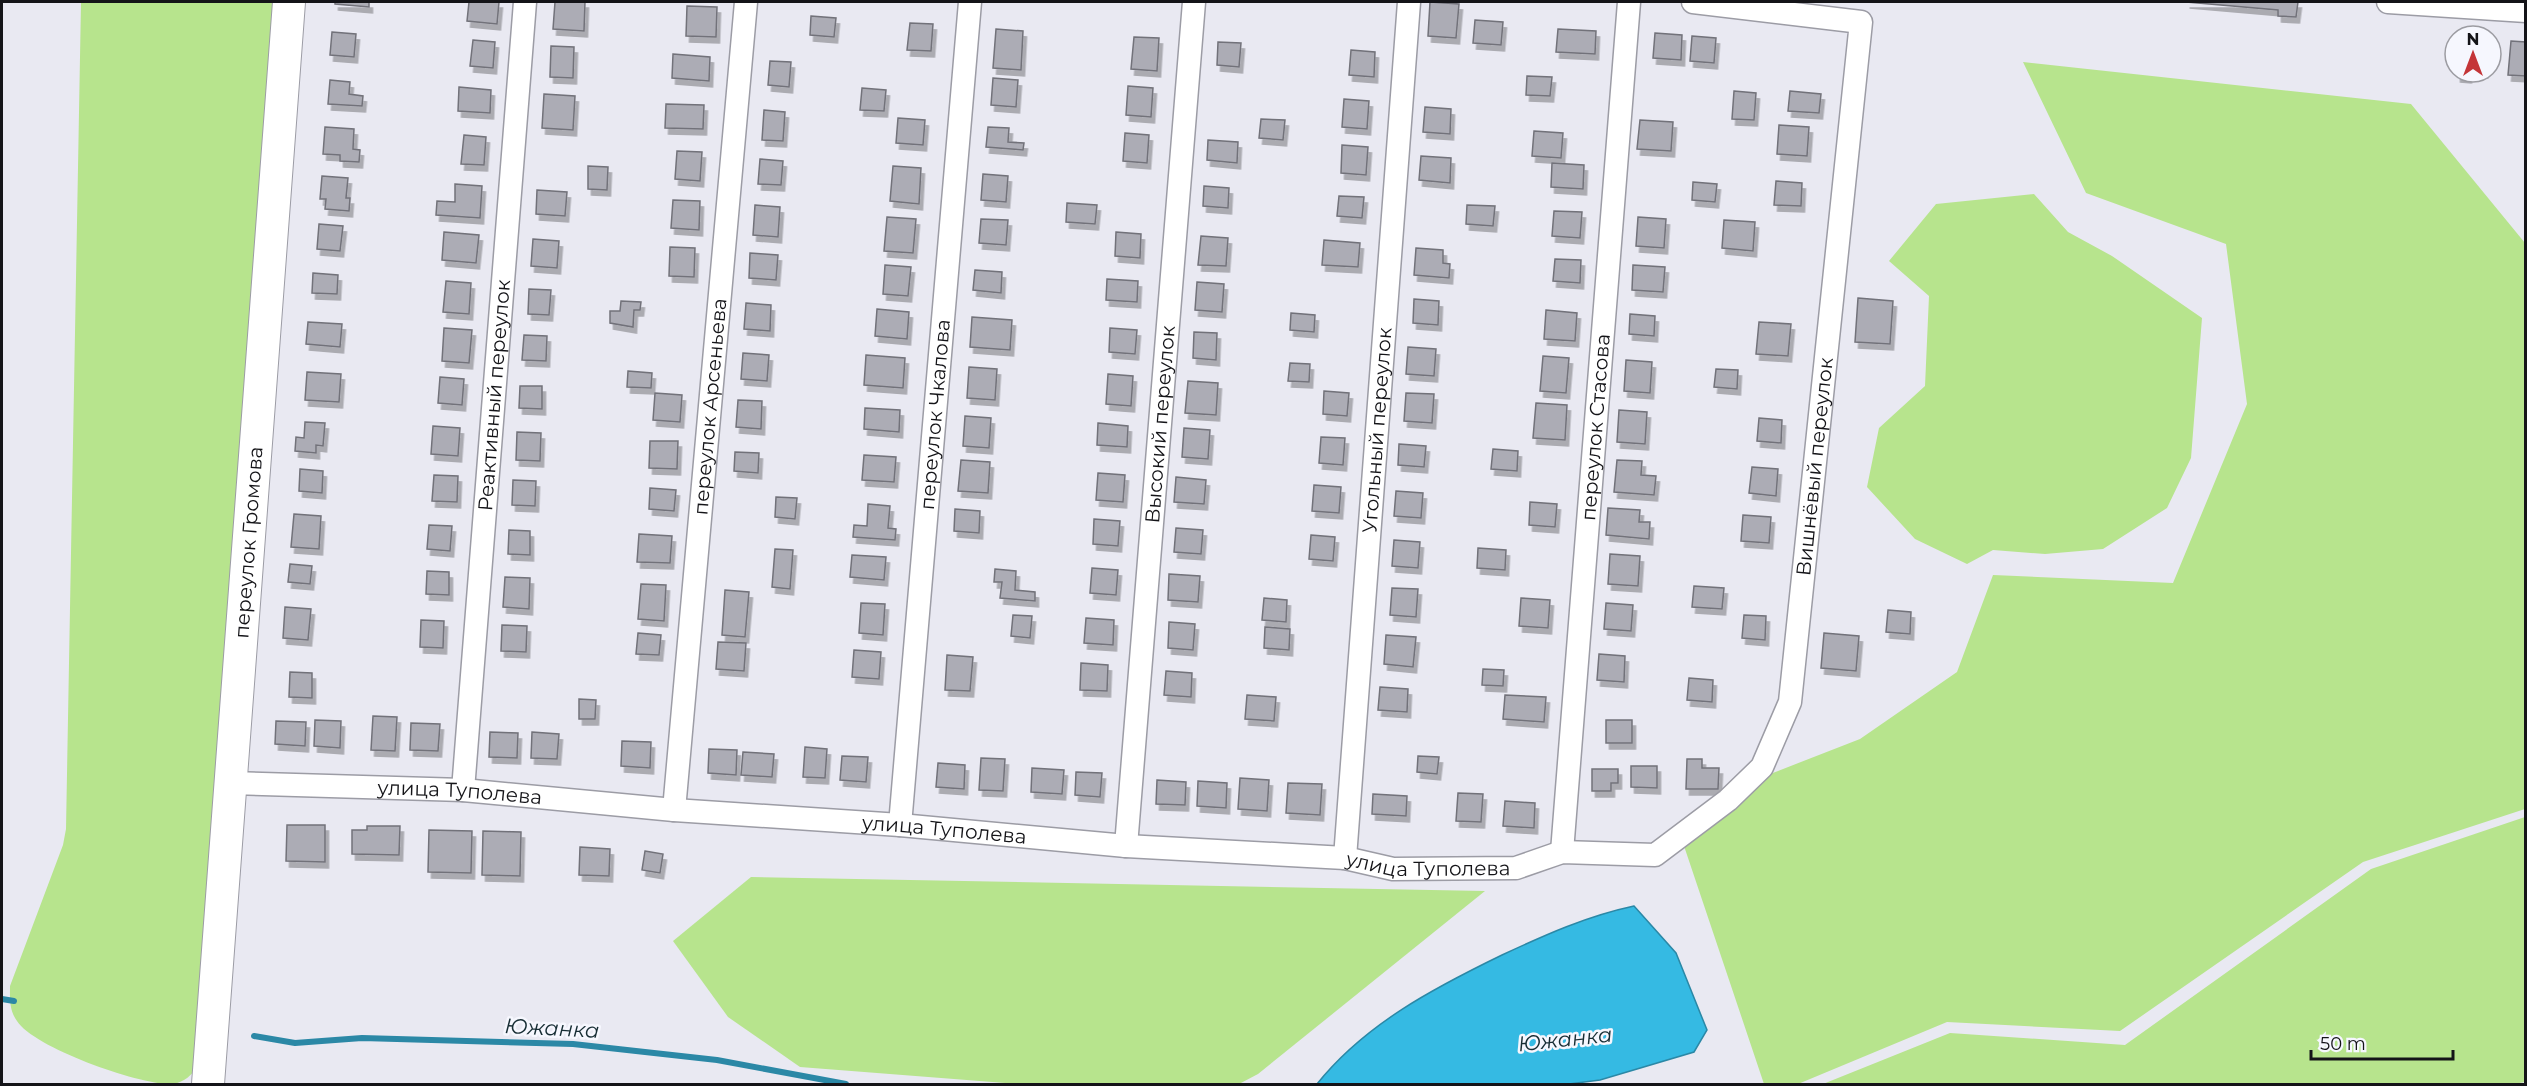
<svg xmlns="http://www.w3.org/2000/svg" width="2527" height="1086" font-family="Montserrat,sans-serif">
<defs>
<filter id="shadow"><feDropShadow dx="3.5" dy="6" stdDeviation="0" flood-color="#0004"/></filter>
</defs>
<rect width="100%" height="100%" fill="#e9e9f2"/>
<!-- green -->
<g fill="#b7e48d">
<path d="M81 2H274L199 1066C191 1075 185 1082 173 1084 142 1086 34 1048 17 1021 9 1010 10 998 10 986L63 845 66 829Z"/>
<path d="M2023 62 2411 104 2525 243V809L2363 862 2120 1031 1947 1022 1798 1084H1764L1683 843 1765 776 1860 739 1957 672 1993 575 2173 583 2247 404 2226 244 2086 193Z"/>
<path d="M2034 194 2068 232 2112 256 2202 318 2191 458 2167 508 2103 549 2045 554 1993 550 1967 564 1915 539 1867 487 1879 428 1925 386 1929 296 1889 261 1936 204Z"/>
<path d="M2525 817V1082L2514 1084H1823L1950 1033 2125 1045 2371 869Z"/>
<path d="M751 877 1485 891 1258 1074 1239 1084H1018L800 1067 728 1017 673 941Z"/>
</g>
<!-- water -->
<path fill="#35bae3" stroke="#2b88a6" stroke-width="1.5" d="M1634 906 1676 953 1707 1030 1694 1052 1600 1080 1569 1084H1317C1365 1024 1434 988 1502 955 1545 935 1587 916 1634 906Z"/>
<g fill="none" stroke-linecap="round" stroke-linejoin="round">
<!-- stream -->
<g stroke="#2b88a6" stroke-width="6">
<path d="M2 999 14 1001"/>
<path d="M254 1036 295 1043 362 1038 573 1044 717 1060 846 1084"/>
</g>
</g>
<!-- building -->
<g fill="#acacb5" stroke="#72727a" stroke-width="1.5" filter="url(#shadow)">
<path d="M335 2H369V7L335 4Z"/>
<path d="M469 2H499L497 24 467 21Z"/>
<path d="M555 2H585L584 31 553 29Z"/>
<path d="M1430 2 1459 4 1456 38 1428 36Z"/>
<path d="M2186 2H2298L2296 17 2278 16V10Z"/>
<path d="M687 6 717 7 716 37 686 36Z"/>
<path d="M811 16 836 18 834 37 810 35Z"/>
<path d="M1475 20 1503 22 1501 45 1473 43Z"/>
<path d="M910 23 933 24 931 51 907 50Z"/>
<path d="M996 29 1023 31 1021 70 993 68Z"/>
<path d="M1558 29 1596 31 1595 54 1556 52Z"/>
<path d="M332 32 356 34 354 57 330 55Z"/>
<path d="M1655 33 1682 35 1681 60 1653 58Z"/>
<path d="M1692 36 1716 38 1714 63 1690 61Z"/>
<path d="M1134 37 1159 38 1157 71 1131 69Z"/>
<path d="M473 40 495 42 493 68 470 66Z"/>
<path d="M2511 41 2526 42V76L2508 75Z"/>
<path d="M1218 42 1241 43 1239 67 1217 65Z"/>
<path d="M551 46 574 47 573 78 550 77Z"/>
<path d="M1351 50 1375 52 1374 77 1349 75Z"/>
<path d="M673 54 710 57 709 81 672 78Z"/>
<path d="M770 61 791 62 789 87 768 85Z"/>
<path d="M2457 72H2485H2469L2468 77 2457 76Z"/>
<path d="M1527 76 1552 77 1550 96 1526 95Z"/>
<path d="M993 78 1018 80 1016 107 991 105Z"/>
<path d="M330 80 350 82 349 94 363 96 362 106 328 104Z"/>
<path d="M1128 86 1153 88 1151 117 1126 115Z"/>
<path d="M459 87 491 90 490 113 458 111Z"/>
<path d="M862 88 886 90 884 111 860 110Z"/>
<path d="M1734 91 1756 93 1754 120 1732 119Z"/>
<path d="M1790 91 1821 94 1819 113 1788 111Z"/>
<path d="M544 94 575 96 573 130 542 128Z"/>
<path d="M1344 99 1369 101 1367 129 1342 127Z"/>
<path d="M666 104 704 105 703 129 665 128Z"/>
<path d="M1425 107 1451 109 1450 134 1423 132Z"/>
<path d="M764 110 785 112 783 141 762 140Z"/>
<path d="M898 118 925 120 923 145 896 143Z"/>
<path d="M1261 119 1285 120 1283 140 1259 138Z"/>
<path d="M1640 120 1673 122 1671 151 1637 149Z"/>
<path d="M1779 125 1809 127 1807 156 1777 154Z"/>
<path d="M325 127 354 129 353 149 360 150 359 162 340 161V155L323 154Z"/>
<path d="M988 127 1009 128 1008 142 1024 143 1023 150 986 147Z"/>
<path d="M1534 131 1563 133 1561 158 1532 156Z"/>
<path d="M1125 133 1149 135 1147 163 1123 161Z"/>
<path d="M464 135 486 137 484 165 461 164Z"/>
<path d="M1208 140 1238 142 1237 163 1207 160Z"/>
<path d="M1342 145 1368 147 1366 175 1341 173Z"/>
<path d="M677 151 702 152 700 181 675 179Z"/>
<path d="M1421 156 1451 158 1450 183 1419 180Z"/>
<path d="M760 159 783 161 781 185 758 184Z"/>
<path d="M1552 163 1584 165 1583 189 1551 187Z"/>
<path d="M588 166 608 167 607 190 588 189Z"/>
<path d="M893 166 921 168 919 204 890 201Z"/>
<path d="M983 174 1008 176 1006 202 981 200Z"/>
<path d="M322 176 348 178 346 198H350L349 211 325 209 326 199H320Z"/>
<path d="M1776 181 1802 183 1801 206 1774 205Z"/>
<path d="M1693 182 1717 184 1715 202 1692 200Z"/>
<path d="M455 184 482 186 480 218 436 215 437 201 455 202Z"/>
<path d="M1204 186 1229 188 1228 208 1203 206Z"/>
<path d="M537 190 567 192 565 216 536 214Z"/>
<path d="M1339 196 1364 197 1362 218 1337 216Z"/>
<path d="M673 200 700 201 699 230 671 228Z"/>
<path d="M1067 203 1097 205 1095 224 1066 222Z"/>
<path d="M755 205 780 207 778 237 753 235Z"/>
<path d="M1467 205 1495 206 1493 226 1466 224Z"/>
<path d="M1554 211 1582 212 1580 238 1552 236Z"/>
<path d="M887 217 916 219 913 253 884 251Z"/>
<path d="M1638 217 1666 219 1664 248 1636 246Z"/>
<path d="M981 219 1008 220 1006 245 979 243Z"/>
<path d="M1724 220 1755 222 1753 251 1722 248Z"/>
<path d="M319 224 343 226 340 251 317 249Z"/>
<path d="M444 232 479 235 476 263 442 260Z"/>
<path d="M1116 232 1141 234 1140 258 1115 256Z"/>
<path d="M1201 236 1228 238 1226 266 1198 265Z"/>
<path d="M533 239 559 241 557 268 531 266Z"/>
<path d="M1324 240 1360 243 1358 267 1322 265Z"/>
<path d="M670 247 695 248 694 277 669 276Z"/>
<path d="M1416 248 1443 250V263L1450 264 1449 278 1414 275Z"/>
<path d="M750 253 778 255 776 280 749 278Z"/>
<path d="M1555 259 1581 260 1580 283 1553 281Z"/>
<path d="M885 265 911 267 908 296 883 294Z"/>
<path d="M1633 265 1665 267 1663 292 1632 290Z"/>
<path d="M975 270 1002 272 1001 293 973 290Z"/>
<path d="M313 273 338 275 337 294 312 293Z"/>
<path d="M1107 279 1138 281 1137 302 1106 300Z"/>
<path d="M446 281 471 283 469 314 443 312Z"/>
<path d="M1197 282 1224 284 1222 312 1195 310Z"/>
<path d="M529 289 551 290 549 315 528 314Z"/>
<path d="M1858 298 1893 301 1890 344 1855 342Z"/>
<path d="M1414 299 1439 301 1438 325 1413 323Z"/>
<path d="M621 301 641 302 640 310H634L633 327 610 323V311H620Z"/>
<path d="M746 303 771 305 770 331 744 329Z"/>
<path d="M877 309 909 312 907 339 875 336Z"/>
<path d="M1546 310 1577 313 1575 341 1544 339Z"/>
<path d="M1291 313 1315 315 1314 332 1290 330Z"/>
<path d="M1630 314 1655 316 1654 336 1629 334Z"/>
<path d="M972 317 1012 320 1010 350 970 347Z"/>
<path d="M308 322 342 324 340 347 306 344Z"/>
<path d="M1759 322 1791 324 1788 356 1756 354Z"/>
<path d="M444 328 472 330 469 363 442 361Z"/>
<path d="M1110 328 1137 330 1135 354 1109 352Z"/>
<path d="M1194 332 1217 333 1216 360 1193 358Z"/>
<path d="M524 335 547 336 546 361 522 360Z"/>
<path d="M1408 347 1436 349 1434 376 1406 374Z"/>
<path d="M743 353 769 355 767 381 741 379Z"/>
<path d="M866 355 905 358 903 388 864 385Z"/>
<path d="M1543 356 1569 358 1566 393 1540 391Z"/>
<path d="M1626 360 1652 362 1650 393 1624 391Z"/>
<path d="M1290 363 1310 364 1309 382 1288 381Z"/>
<path d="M969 367 997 369 995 400 967 398Z"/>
<path d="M1716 369 1738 370 1737 389 1714 387Z"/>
<path d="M628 371 652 373 651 388 627 387Z"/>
<path d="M307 372 341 374 339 402 305 400Z"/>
<path d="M1108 374 1133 376 1131 406 1106 404Z"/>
<path d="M440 377 464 379 462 405 438 403Z"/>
<path d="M1188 381 1218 383 1216 415 1185 413Z"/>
<path d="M520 386H542V409L519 408Z"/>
<path d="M1324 391 1349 393 1347 416 1323 414Z"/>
<path d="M655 393 682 395 680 422 653 420Z"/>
<path d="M1406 393 1434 394 1432 423 1404 421Z"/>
<path d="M738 400 762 401 761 429 736 427Z"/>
<path d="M1536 403 1567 405 1565 440 1533 438Z"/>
<path d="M865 408 900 410 899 432 864 429Z"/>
<path d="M1619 410 1647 412 1645 444 1617 442Z"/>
<path d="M965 416 991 418 989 448 963 446Z"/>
<path d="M1759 418 1782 420 1781 443 1757 441Z"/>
<path d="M305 422 325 423 323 446 316 445V453L295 451 296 437 304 438Z"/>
<path d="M1098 423 1128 426 1127 447 1097 445Z"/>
<path d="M433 426 460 428 458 456 431 454Z"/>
<path d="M1184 428 1210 430 1208 459 1182 457Z"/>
<path d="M517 432 541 433 540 461 516 460Z"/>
<path d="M1321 437 1345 438 1343 465 1319 463Z"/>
<path d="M650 441H678L677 469 649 468Z"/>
<path d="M1399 444 1426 446 1424 467 1398 465Z"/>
<path d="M1493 449 1518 451 1517 471 1491 469Z"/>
<path d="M735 452 759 453 758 473 734 471Z"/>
<path d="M864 455 896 457 894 482 862 480Z"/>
<path d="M961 460 990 462 988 493 958 491Z"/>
<path d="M1617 460 1642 461 1641 475 1656 476 1654 495 1614 492Z"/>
<path d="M1752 467 1778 469 1776 496 1749 493Z"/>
<path d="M300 469 323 471 322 493 299 491Z"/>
<path d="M1098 473 1125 475 1123 502 1096 500Z"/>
<path d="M434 475 458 476 457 502 432 501Z"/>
<path d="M1176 477 1206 480 1204 504 1174 502Z"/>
<path d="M513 480 536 481 535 506 512 505Z"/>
<path d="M1314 485 1341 487 1339 513 1312 511Z"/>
<path d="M650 488 676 490 674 511 649 509Z"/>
<path d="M1396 491 1423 493 1421 518 1394 516Z"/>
<path d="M776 497 797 498 795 519 775 517Z"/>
<path d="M1530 502 1557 504 1555 527 1529 525Z"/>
<path d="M868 504 890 506 888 528 896 529 895 540 853 537 854 525 867 526Z"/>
<path d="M1608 508 1640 510 1639 522H1650L1649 539 1606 535Z"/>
<path d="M955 509 980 511 979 533 954 531Z"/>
<path d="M294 514 321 516 319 549 291 547Z"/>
<path d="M1743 515 1771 517 1769 543 1741 541Z"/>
<path d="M1094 519 1120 521 1118 546 1093 544Z"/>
<path d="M429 525 452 526 450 551 427 549Z"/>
<path d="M1176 528 1203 530 1201 554 1174 552Z"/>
<path d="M509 530 530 531V555L508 554Z"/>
<path d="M639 534 672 536 670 563 637 562Z"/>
<path d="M1311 535 1335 537 1333 561 1309 559Z"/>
<path d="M1394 540 1420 542 1418 568 1392 566Z"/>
<path d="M1478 548 1506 550 1505 570 1477 568Z"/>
<path d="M775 549 793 550 790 589 772 587Z"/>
<path d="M1610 554 1640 556 1638 586 1608 584Z"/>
<path d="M852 555 886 557 884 580 850 577Z"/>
<path d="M290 564 312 566 310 584 288 582Z"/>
<path d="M1092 568 1118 570 1116 595 1090 593Z"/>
<path d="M995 569 1016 571 1015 590 1035 592V601L1000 598 1002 582H994Z"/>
<path d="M427 571 449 572V595L426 594Z"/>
<path d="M1169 574 1200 576 1198 602 1168 600Z"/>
<path d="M505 577 530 578 529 609 503 607Z"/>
<path d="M641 584 666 585 664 621 638 619Z"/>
<path d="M1694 586 1724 588 1722 609 1692 607Z"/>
<path d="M1392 588 1418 589 1416 617 1390 615Z"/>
<path d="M725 590 749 592 745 637 722 635Z"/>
<path d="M1264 598 1287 600 1286 622 1262 620Z"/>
<path d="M1521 598 1550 600 1548 628 1519 626Z"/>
<path d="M861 603 885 604 883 635 859 633Z"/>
<path d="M1606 603 1633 605 1631 631 1604 629Z"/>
<path d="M285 607 311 609 308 640 283 638Z"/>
<path d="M1888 610 1911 612 1910 634 1886 632Z"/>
<path d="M1013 615 1032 616 1030 638 1011 636Z"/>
<path d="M1744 615 1766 616 1765 640 1742 638Z"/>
<path d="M1086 618 1114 620 1113 645 1084 643Z"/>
<path d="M421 620 444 621 443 648 420 647Z"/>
<path d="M1169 622 1195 624 1193 650 1168 648Z"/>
<path d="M502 625 527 626 526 652 501 651Z"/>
<path d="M1265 627 1290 629 1289 650 1264 648Z"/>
<path d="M638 633 661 635 659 655 636 654Z"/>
<path d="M1824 633 1859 636 1856 671 1821 668Z"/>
<path d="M1386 635 1416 637 1413 667 1384 664Z"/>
<path d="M718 642 746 643 744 671 716 669Z"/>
<path d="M854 650 881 652 879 679 852 677Z"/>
<path d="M1599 654 1625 656 1624 682 1597 680Z"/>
<path d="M947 655 973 657 970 691 945 690Z"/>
<path d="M1081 663 1108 665 1107 691 1080 690Z"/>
<path d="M1483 669 1504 670 1503 686 1482 685Z"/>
<path d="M1166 671 1192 673 1191 697 1164 695Z"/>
<path d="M290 672 312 673V698L289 697Z"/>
<path d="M1689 678 1713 680 1712 702 1687 700Z"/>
<path d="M1380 687 1408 689 1407 712 1378 710Z"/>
<path d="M1247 695 1276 697 1274 721 1245 719Z"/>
<path d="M1505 695 1546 697 1544 722 1503 719Z"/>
<path d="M579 699 596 700 595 719H579Z"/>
<path d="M373 716 397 717 395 751 371 750Z"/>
<path d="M315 720 341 721 340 748 314 746Z"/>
<rect x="1606" y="720" width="26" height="23"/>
<path d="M276 721 306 722 305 746 275 744Z"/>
<path d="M411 723 440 724 438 751 410 750Z"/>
<path d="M490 732 518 733 517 758 489 757Z"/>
<path d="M532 732 559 734 557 759 531 758Z"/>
<path d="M622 741 651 742 650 768 621 766Z"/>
<path d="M805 747 827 749 825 778 803 777Z"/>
<path d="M709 749 737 750 736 775 708 773Z"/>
<path d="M743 752 774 754 772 777 741 775Z"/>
<path d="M842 756 868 757 866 782 840 780Z"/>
<path d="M1418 756 1439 757 1437 774 1417 772Z"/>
<path d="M981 758 1005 759 1003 791 979 790Z"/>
<path d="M1687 759H1702V768H1719L1718 789H1686Z"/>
<path d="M938 763 965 765 964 789 936 787Z"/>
<path d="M1631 766H1657V788L1631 787Z"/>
<path d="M1032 768 1064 770 1062 794 1031 792Z"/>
<path d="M1592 769H1618V783H1611V791H1592Z"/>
<path d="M1076 772 1102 773 1100 797 1075 795Z"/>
<path d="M1240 778 1269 780 1267 811 1238 809Z"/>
<path d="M1157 780 1186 782 1185 805 1156 804Z"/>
<path d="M1198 781 1227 783 1226 808 1197 806Z"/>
<path d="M1288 783 1322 784 1320 815 1286 813Z"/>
<path d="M1458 793 1483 794 1481 822 1456 821Z"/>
<path d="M1373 794 1407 796 1406 816 1372 814Z"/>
<path d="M1505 801 1535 803 1534 828 1503 826Z"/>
<path d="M287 825H325V862L286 861Z"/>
<path d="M367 826H400L399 855 352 854V830H367Z"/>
<path d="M429 830 472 831 471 873 428 872Z"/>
<path d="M483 831 521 832 520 876 482 875Z"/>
<path d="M580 847 610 849 609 876 579 875Z"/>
<path d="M645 851 663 854 660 873 642 870Z"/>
</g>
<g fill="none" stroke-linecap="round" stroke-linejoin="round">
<defs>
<g id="street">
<path d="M2388 2 2526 11"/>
<path id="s1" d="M230 783 463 790 674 810 900 825 1126 846 1345 858 1393 869 1516 868 1562 852 1655 855 1728 800 1762 767 1790 702 1861 22 1693 2"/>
<path id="s2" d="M463 790 525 2"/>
<path id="s3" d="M674 810 746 2"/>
<path id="s4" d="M900 825 970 2"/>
<path id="s5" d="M1126 846 1194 2"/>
<path id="s6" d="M1562 852 1629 2"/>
<path id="s7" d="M1345 858 1409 2"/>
</g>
<g id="secondary">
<path id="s8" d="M208 1084 289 2"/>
</g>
</defs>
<!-- street casing -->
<use href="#street" stroke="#9c9ca5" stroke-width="25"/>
<!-- secondary casing -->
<use href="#secondary" stroke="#9c9ca5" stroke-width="34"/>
<!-- street -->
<use href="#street" stroke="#fff" stroke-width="22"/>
<!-- secondary -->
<use href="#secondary" stroke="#fff" stroke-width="32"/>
</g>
<g text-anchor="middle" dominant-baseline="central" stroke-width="5" stroke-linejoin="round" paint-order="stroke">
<!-- street labels -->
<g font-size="20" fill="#141418" stroke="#f6f7fe">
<text stroke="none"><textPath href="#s2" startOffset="396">Реактивный переулок</textPath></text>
<text stroke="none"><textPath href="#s3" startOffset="405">переулок Арсеньева</textPath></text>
<text stroke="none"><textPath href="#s4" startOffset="412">переулок Чкалова</textPath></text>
<text stroke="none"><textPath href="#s5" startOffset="423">Высокий переулок</textPath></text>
<text stroke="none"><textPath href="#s6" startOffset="426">переулок Стасова</textPath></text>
<text stroke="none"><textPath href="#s7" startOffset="429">Угольный переулок</textPath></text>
<text stroke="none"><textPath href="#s1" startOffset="1878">Вишнёвый переулок</textPath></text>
<text stroke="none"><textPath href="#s8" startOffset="543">переулок Громова</textPath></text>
<text stroke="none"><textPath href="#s1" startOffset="230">улица Туполева</textPath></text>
<text stroke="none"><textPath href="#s1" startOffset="716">улица Туполева</textPath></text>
<text stroke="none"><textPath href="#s1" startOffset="1202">улица Туполева</textPath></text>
</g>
<!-- water labels -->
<g font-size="21" font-style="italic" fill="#172d34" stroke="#f6f7fe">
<text transform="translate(552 1028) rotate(3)">Южанка</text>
<text transform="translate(1565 1039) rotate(-6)">Южанка</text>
</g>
</g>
<!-- border -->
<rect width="2527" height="1086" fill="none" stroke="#141418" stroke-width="6"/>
<!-- north arrow -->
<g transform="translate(2473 54)"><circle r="28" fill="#f6f7fe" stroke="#9c9ca2" stroke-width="1.5"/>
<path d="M0-4.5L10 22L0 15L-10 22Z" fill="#c43538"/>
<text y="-9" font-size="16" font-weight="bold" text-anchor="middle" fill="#141418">N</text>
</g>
<!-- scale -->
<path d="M2311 1050v9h142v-9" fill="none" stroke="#141418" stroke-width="3"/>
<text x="2320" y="1050" font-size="18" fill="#141418" stroke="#f6f7fe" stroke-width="4.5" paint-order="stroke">50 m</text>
</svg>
